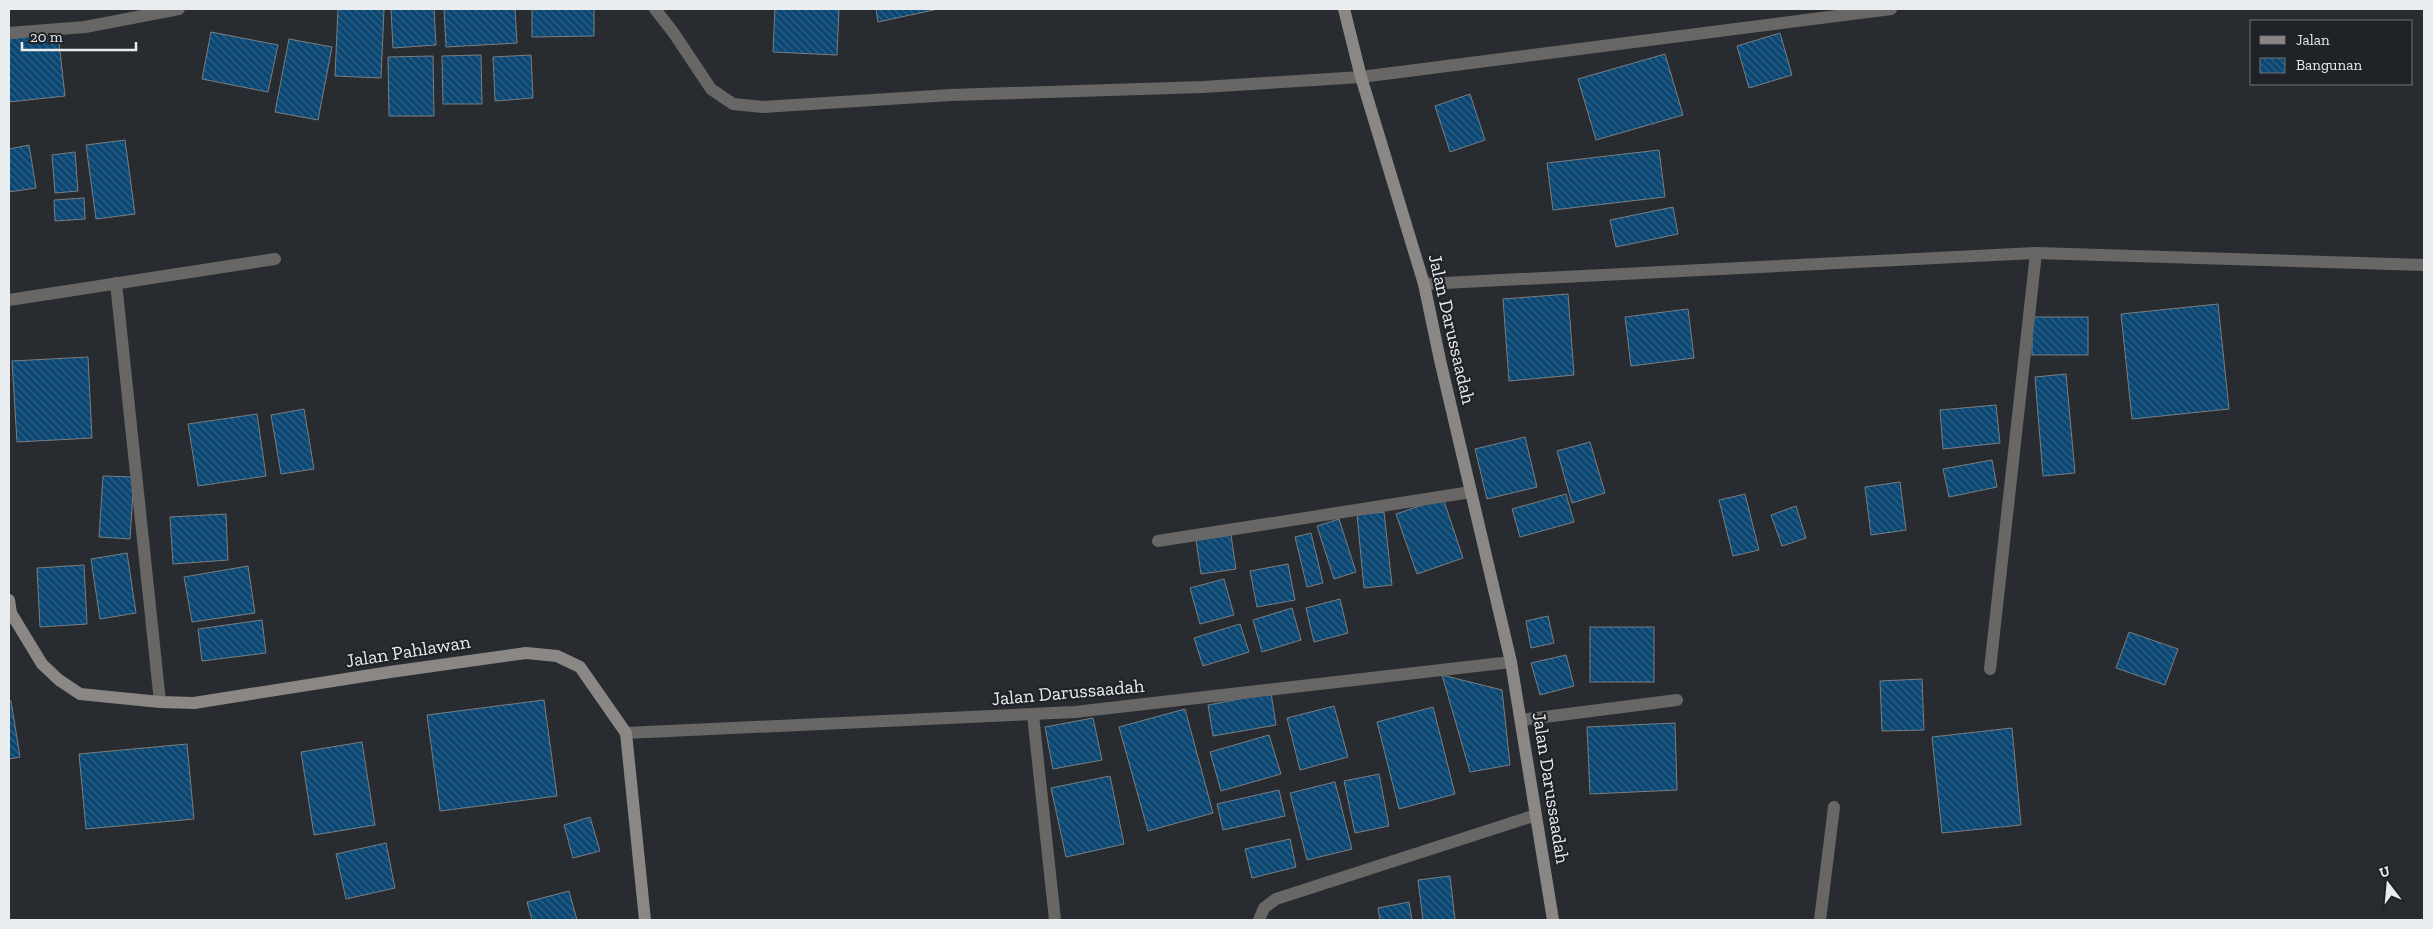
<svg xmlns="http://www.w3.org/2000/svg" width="2433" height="929" font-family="'Zilla Slab',serif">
<defs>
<pattern id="building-back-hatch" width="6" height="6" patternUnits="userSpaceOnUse" patternTransform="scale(1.25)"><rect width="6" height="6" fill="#0b4772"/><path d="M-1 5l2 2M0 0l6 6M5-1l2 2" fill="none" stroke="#2f6286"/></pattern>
</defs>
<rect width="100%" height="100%" fill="#282c30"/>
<!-- building -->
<g fill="url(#building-back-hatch)" stroke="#797e82">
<path d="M338 9H384L381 78 335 76Z"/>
<path d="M391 9H434L436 45 393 48Z"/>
<path d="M444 9H515L517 43 446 47Z"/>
<path d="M532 9H594V36L532 37Z"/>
<path d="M775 9H839L837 55 773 52Z"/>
<path d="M876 9H938L878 22Z"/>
<path d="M211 32 278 45 268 92 202 79Z"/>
<path d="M58 33 65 96 9 102V39Z"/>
<path d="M1780 33 1792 75 1749 88 1737 46Z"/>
<path d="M289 39 332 47 318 120 275 112Z"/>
<path d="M1665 54 1683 115 1596 140 1578 79Z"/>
<path d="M481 55 482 104H443L442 56Z"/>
<path d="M531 55 533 98 495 101 493 57Z"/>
<path d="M433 56 434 116H389L388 57Z"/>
<path d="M1470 94 1485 140 1450 152 1435 106Z"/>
<path d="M125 140 135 214 96 219 86 145Z"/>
<path d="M29 145 36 188 9 192V149Z"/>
<path d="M1659 150 1665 197 1553 210 1547 163Z"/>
<path d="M75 152 78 191 55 193 52 155Z"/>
<path d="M84 198 85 219 55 221 54 200Z"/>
<path d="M1673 207 1678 234 1616 247 1610 220Z"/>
<path d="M1568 294 1574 375 1509 381 1503 299Z"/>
<path d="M2218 304 2229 409 2132 419 2121 314Z"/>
<path d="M1688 309 1694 358 1631 366 1625 317Z"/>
<rect x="2032" y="317" width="56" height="38"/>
<path d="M88 357 92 438 17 442 12 361Z"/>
<path d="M2066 374 2075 473 2043 476 2035 377Z"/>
<path d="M1996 405 2000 443 1943 449 1940 410Z"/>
<path d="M304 409 314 469 281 474 271 415Z"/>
<path d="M257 414 266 476 198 486 188 424Z"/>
<path d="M1525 437 1537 487 1487 499 1475 449Z"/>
<path d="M1590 442 1605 493 1572 503 1557 451Z"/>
<path d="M1992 460 1997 487 1949 497 1943 469Z"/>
<path d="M103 476 134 477 130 539 99 537Z"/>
<path d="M1900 482 1906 530 1871 535 1865 487Z"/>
<path d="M1566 494 1574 522 1520 537 1512 509Z"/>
<path d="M1745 494 1759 550 1733 556 1719 500Z"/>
<path d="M1443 498 1463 558 1417 574 1396 514Z"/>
<path d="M1796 506 1806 538 1782 546 1771 515Z"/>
<path d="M1384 512 1392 585 1364 588 1357 515Z"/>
<path d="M226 514 228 560 173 564 170 517Z"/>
<path d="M1339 519 1356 572 1334 579 1317 526Z"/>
<path d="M1311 533 1323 583 1307 587 1295 537Z"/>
<path d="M1231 535 1236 569 1201 574 1196 540Z"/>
<path d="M127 553 136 613 100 619 91 559Z"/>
<path d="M1288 564 1295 600 1257 607 1250 571Z"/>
<path d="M84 565 87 624 40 627 37 568Z"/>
<path d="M248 566 255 613 192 622 184 577Z"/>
<path d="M1224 579 1234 615 1200 624 1190 588Z"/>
<path d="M1340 599 1348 633 1314 642 1306 608Z"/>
<path d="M1292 608 1301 640 1262 652 1253 620Z"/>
<path d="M1548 616 1554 643 1531 648 1526 621Z"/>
<path d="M262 620 266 653 202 661 198 629Z"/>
<path d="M1240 624 1249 652 1203 666 1194 638Z"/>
<rect x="1590" y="627" width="64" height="55"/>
<path d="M2129 632 2178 649 2165 685 2116 668Z"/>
<path d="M1566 655 1574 686 1540 695 1531 663Z"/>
<path d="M1442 675 1502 690 1510 765 1470 772Z"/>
<path d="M1922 679 1924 730 1882 731 1880 681Z"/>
<path d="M1271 693 1276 725 1213 736 1208 705Z"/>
<path d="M544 700 557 796 440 811 427 715Z"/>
<path d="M9 701H11L20 757 9 759Z"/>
<path d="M1334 706 1348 757 1300 770 1287 718Z"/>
<path d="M1433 707 1455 794 1399 809 1377 722Z"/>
<path d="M1185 709 1213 813 1148 831 1119 727Z"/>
<path d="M1093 718 1102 760 1053 769 1045 727Z"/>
<path d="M1675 723 1677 790 1590 794 1587 727Z"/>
<path d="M2012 728 2021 825 1942 833 1932 737Z"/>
<path d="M1269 735 1281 774 1221 791 1210 752Z"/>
<path d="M362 742 375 825 314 835 301 752Z"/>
<path d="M187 744 194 819 86 829 79 754Z"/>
<path d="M1379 774 1389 826 1355 833 1344 781Z"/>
<path d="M1110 776 1124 844 1066 857 1051 788Z"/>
<path d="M1335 782 1352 849 1307 860 1290 793Z"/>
<path d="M1279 790 1285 816 1223 830 1217 804Z"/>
<path d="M590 817 600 851 573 858 564 825Z"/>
<path d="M1290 839 1296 867 1252 878 1245 849Z"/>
<path d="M386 843 395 888 346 899 336 854Z"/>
<path d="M1450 876 1455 920H1423L1418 880Z"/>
<path d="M569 891 577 920H532L527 902Z"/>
<path d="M1409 902 1412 920H1380L1378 908Z"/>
</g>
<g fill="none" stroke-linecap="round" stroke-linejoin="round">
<!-- street -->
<g stroke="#696765" stroke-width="12">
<path d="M655 9 673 32 711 89 733 104 763 107 951 95 1203 87 1361 77 1891 9"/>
<path d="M9 33 85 27 179 9"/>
<path d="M116 283 160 702"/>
<path d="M1424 284 2036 253 2424 265"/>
<path d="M9 300 275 259"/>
<path d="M1158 541 1471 492"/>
<path d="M1990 669 2036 253"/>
<path d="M1033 715 1055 920"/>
<path d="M1521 720 1677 700"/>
<path d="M626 733 1075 712 1511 662"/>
<path d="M1259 920 1264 908 1276 899 1536 815"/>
<path d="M1820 920 1834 807"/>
</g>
<!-- secondary -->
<g stroke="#8b8785" stroke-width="12">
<path d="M1344 9 1361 77 1424 284 1440 360 1511 662 1553 920"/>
<path d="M9 600 11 613 42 664 59 680 80 694 160 702 194 703 390 672 526 653 557 656 580 667 626 733 645 920"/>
</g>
</g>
<g text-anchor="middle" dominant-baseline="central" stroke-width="4.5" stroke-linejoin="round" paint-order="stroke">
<!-- street labels -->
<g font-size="19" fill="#eaedef" stroke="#1f2226">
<text transform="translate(1452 329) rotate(77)">Jalan Darussaadah</text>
<text transform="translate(408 651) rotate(-9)">Jalan Pahlawan</text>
<text transform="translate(1068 692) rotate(-5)">Jalan Darussaadah</text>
<text transform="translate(1551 788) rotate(81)">Jalan Darussaadah</text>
</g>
</g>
<!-- border -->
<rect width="2433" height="929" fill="none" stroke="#eaedef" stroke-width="20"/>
<!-- legend -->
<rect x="2250" y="20" width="162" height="65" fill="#1f2226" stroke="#707376"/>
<rect x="2260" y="36" width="25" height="8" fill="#8b8785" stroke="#707376"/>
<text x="2296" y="45" font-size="15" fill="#eaedef">Jalan</text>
<rect x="2260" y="58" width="25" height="15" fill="url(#building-back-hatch)" stroke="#707376"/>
<text x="2296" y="70" font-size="15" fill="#eaedef">Bangunan</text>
<!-- north arrow -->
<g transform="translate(2388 884) rotate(344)" stroke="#1f2226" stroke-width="4" paint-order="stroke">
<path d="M0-4L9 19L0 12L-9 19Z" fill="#eaedef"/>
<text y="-8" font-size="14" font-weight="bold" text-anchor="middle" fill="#eaedef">U</text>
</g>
<!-- scale -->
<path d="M22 42v8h114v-8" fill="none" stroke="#eaedef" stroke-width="2.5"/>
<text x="30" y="42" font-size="15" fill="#eaedef" stroke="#1f2226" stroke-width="4" paint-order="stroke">20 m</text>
</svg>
